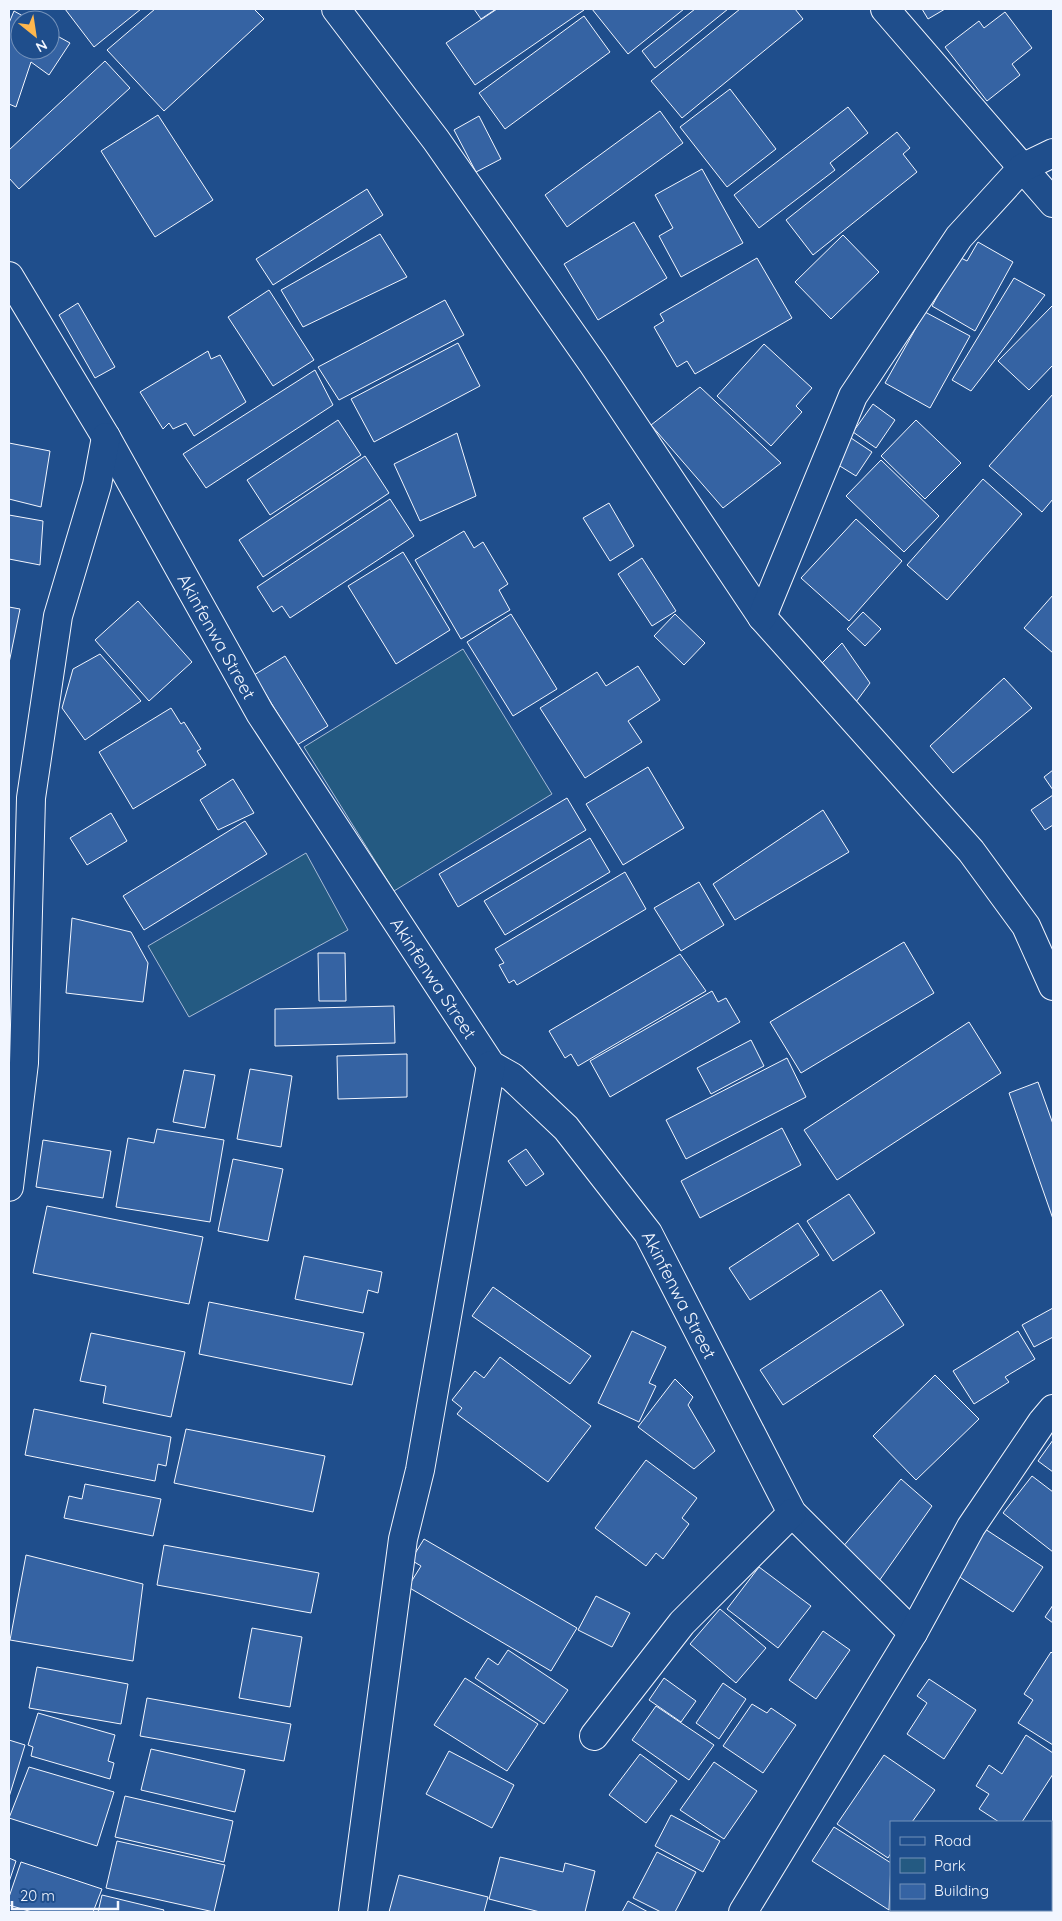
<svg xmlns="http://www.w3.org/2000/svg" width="1062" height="1921" font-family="Quicksand,sans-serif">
<rect width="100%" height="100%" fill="#1f4e8c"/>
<!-- green -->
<g fill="#245a82" stroke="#a8bbd7">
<path d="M463 649 552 794 394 891 304 747Z"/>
<path d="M306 853 348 930 189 1017 148 946Z"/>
</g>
<!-- building -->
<g fill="#3563a3" stroke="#f2f6ff">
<path d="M65 9H141L94 47Z"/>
<path d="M155 9H254L264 19 164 111 107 50Z"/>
<path d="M474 9H496L481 19Z"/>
<path d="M497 9H583L584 10 475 85 446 43Z"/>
<path d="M592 9H684L628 54Z"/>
<path d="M695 9H728L655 68 642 51Z"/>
<path d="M740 9H795L803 19 682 118 651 81Z"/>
<path d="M922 9H945L928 19Z"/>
<path d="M14 11 30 20H20V50H50V32L70 43 49 75 31 62 16 107 9 104V23Z"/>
<path d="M1005 12 1032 48 1012 64 1020 75 987 101 945 47 979 21 984 28Z"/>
<path d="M584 16 610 52 505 129 479 93Z"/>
<path d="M105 61 130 88 19 189 9 178V150Z"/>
<path d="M730 89 776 149 727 187 680 127Z"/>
<path d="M848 107 868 133 830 163 835 170 759 228 734 195Z"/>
<path d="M660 111 683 143 567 227 545 195Z"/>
<path d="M158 115 213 200 155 237 101 151Z"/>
<path d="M479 116 501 159 476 172 454 130Z"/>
<path d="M897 132 910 148 903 154 917 172 813 255 786 220Z"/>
<path d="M702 169 743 243 681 277 659 236 673 228 655 195Z"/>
<path d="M367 189 383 215 273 285 256 259Z"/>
<path d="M634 222 667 278 598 320 564 264Z"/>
<path d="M380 234 407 277 303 327 281 290Z"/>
<path d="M843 235 879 272 831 319 795 282Z"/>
<path d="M978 242 1013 262 975 331 932 306 959 257 967 261Z"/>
<path d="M757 258 792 318 695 374 687 361 677 367 654 327 664 321 660 314Z"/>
<path d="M1014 278 1045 295 971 391 952 380Z"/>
<path d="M269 290 314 360 273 386 228 317Z"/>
<path d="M445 300 464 335 339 400 318 367Z"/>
<path d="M78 303 115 367 95 378 59 315Z"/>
<path d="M1053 305V365L1029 390 998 361Z"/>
<path d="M925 312 970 336 930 408 885 383Z"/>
<path d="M458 343 480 386 374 442 351 399Z"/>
<path d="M764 344 812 388 796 406 802 412 771 446 717 396Z"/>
<path d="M208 351 211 359 220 355 246 402 194 436 186 423 173 429 169 423 163 429 140 392Z"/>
<path d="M315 370 333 405 206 488 183 454Z"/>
<path d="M700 387 781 463 723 508 651 425Z"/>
<path d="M1053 394V499L1042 512 989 466Z"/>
<path d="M873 404 895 420 876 448 853 432Z"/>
<path d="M338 420 361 455 270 515 247 480Z"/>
<path d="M916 420 961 463 925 499 881 456Z"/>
<path d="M457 433 476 496 420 521 394 464Z"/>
<path d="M851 438 872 452 856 476 835 463Z"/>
<path d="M9 443 50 451 41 507 9 499Z"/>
<path d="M365 456 389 493 263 577 239 540Z"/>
<path d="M881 460 939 516 904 552 846 496Z"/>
<path d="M983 479 1022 514 947 600 907 565Z"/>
<path d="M390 499 414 536 290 618 282 606 273 612 257 587Z"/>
<path d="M609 503 634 546 610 561 583 518Z"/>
<path d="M9 515 43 521 40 565 9 559Z"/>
<path d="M856 519 902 561 849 621 801 578Z"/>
<path d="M464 531 474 548 483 542 508 584 499 590 510 610 461 639 415 560Z"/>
<path d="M403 552 450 630 396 664 348 586Z"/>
<path d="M642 558 676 611 652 626 618 574Z"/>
<path d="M1053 595V653L1024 628Z"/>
<path d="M138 601 192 662 149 701 95 640Z"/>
<path d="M9 607 20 609 9 663Z"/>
<path d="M863 612 881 629 865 646 847 629Z"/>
<path d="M511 614 557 689 513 716 467 642Z"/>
<path d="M675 614 705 643 684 665 654 636Z"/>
<path d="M842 643 870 683 853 706 822 663Z"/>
<path d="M100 654 141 701 85 740 62 708 73 669Z"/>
<path d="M285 656 328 726 297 745 254 675Z"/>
<path d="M638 666 660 700 628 721 642 742 585 778 540 708 597 672 606 686Z"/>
<path d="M1004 678 1032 708 953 773 930 746Z"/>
<path d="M171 708 181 724 184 722 201 749 197 751 206 765 133 809 99 752Z"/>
<path d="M648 767 684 828 623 865 586 804Z"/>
<path d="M1053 770V790L1044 777Z"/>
<path d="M233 779 254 813 218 830 200 800Z"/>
<path d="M1053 795V825L1045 830 1031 810Z"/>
<path d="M567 798 586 830 458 907 439 874Z"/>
<path d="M823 810 849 852 735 920 713 884Z"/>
<path d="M111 813 127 841 87 865 70 838Z"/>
<path d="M245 821 267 854 144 930 123 896Z"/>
<path d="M590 838 610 872 505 935 484 901Z"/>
<path d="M625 872 646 909 517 985 514 980 509 983 499 965 504 963 495 949Z"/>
<path d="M699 882 724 925 681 951 654 908Z"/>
<path d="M72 918 131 932 148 963 143 1002 66 993Z"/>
<path d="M904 942 934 993 801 1073 770 1022Z"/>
<path d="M318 953H345L346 1001H319Z"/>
<path d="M680 954 706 991 578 1066 571 1054 565 1058 549 1031Z"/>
<path d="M712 991 718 1002 726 998 740 1022 610 1097 590 1061Z"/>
<path d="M394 1006 395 1043 275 1046V1009Z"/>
<path d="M969 1022 1001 1073 837 1180 804 1130Z"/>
<path d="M751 1040 764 1066 711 1094 697 1068Z"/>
<path d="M407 1054V1097L338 1099 337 1056Z"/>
<path d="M787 1058 806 1097 686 1159 666 1120Z"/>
<path d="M250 1069 292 1076 281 1147 237 1139Z"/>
<path d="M184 1070 215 1075 205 1128 173 1122Z"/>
<path d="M1038 1082 1053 1124V1219L1009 1093Z"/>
<path d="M782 1128 801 1165 700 1218 681 1181Z"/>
<path d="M157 1129 224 1140 210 1222 116 1207 128 1138 154 1143Z"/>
<path d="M43 1140 111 1151 103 1198 36 1187Z"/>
<path d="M526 1149 544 1174 526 1186 508 1161Z"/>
<path d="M233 1159 283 1169 268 1241 218 1231Z"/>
<path d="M849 1194 875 1233 833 1261 807 1221Z"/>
<path d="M47 1206 203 1237 189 1304 33 1273Z"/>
<path d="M798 1223 819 1255 750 1300 729 1268Z"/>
<path d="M304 1256 382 1272 378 1293 368 1290 363 1313 295 1299Z"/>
<path d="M493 1287 591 1356 570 1384 472 1316Z"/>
<path d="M881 1290 904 1325 783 1405 760 1370Z"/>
<path d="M209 1302 364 1333 352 1385 199 1354Z"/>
<path d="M1053 1308V1337L1034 1347 1022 1325Z"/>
<path d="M632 1331 666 1347 649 1383 656 1386 639 1422 598 1403Z"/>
<path d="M1018 1331 1035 1359 1005 1377 1009 1382 974 1404 953 1371Z"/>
<path d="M91 1333 185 1352 171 1417 103 1403 106 1386 80 1381Z"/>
<path d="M500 1357 591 1426 548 1482 457 1414 462 1408 452 1400 475 1371 484 1378Z"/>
<path d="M935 1375 979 1419 916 1480 873 1436Z"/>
<path d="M675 1379 693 1397 688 1405 715 1451 694 1469 638 1427Z"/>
<path d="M34 1409 171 1437 166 1466 158 1464 155 1481 25 1455Z"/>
<path d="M186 1429 325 1456 313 1512 174 1483Z"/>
<path d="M1053 1440V1472L1038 1461Z"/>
<path d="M646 1460 697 1498 682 1518 689 1524 663 1559 656 1553 646 1566 595 1528Z"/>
<path d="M1032 1476 1053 1492V1552L1003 1513Z"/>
<path d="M901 1479 932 1506 879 1581 841 1549Z"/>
<path d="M85 1484 161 1499 153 1536 64 1518 69 1496 82 1499Z"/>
<path d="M985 1529 1043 1567 1013 1612 955 1574Z"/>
<path d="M424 1539 577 1628 551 1671 408 1587 421 1566 411 1560Z"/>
<path d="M164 1545 319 1573 311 1613 157 1585Z"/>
<path d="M26 1555 143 1584 133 1661 10 1640Z"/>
<path d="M759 1567 811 1606 778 1648 727 1609Z"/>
<path d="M596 1596 630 1613 612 1647 578 1630Z"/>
<path d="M1053 1605V1623L1045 1617Z"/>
<path d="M720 1609 766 1648 736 1683 690 1644Z"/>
<path d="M252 1628 302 1637 290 1707 239 1698Z"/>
<path d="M823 1631 850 1650 816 1699 789 1680Z"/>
<path d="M508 1650 568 1690 544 1724 475 1678 488 1658 498 1665Z"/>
<path d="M1051 1652 1053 1654V1745L1018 1723 1033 1700 1024 1694Z"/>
<path d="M37 1667 128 1684 121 1724 29 1708Z"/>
<path d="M465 1678 538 1724 507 1771 434 1725Z"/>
<path d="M664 1678 696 1701 681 1722 649 1700Z"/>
<path d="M929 1679 976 1710 944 1759 907 1734 927 1703 917 1696Z"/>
<path d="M723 1683 746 1699 719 1739 696 1723Z"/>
<path d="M147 1698 291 1724 284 1761 140 1736Z"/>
<path d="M752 1704 767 1713 771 1708 796 1725 763 1773 723 1746Z"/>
<path d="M656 1706 714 1745 689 1780 632 1740Z"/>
<path d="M38 1713 115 1735 108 1761 114 1763 110 1779 31 1756 33 1747 28 1745Z"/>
<path d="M1026 1735 1053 1753V1774L1022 1822H999L979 1809 989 1794 976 1786 989 1765 1002 1774Z"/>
<path d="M9 1740 25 1745 9 1797Z"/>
<path d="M151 1749 245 1770 235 1812 141 1790Z"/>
<path d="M449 1751 514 1785 492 1828 426 1794Z"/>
<path d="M640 1754 677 1781 646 1823 609 1795Z"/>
<path d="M884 1755 935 1790 912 1822H891V1853L888 1858 837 1824Z"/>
<path d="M714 1762 757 1791 724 1839 680 1810Z"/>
<path d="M29 1767 114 1792 97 1846 9 1818Z"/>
<path d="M125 1796 233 1821 224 1862 115 1837Z"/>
<path d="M671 1815 720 1841 703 1872 655 1846Z"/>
<path d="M834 1827 891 1863 889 1910 812 1861Z"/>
<path d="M117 1841 225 1865 214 1912 106 1888Z"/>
<path d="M657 1852 696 1872 675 1912H661L633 1898Z"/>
<path d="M500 1857 563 1872 565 1863 595 1871 585 1912H540L489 1899Z"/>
<path d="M9 1858 16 1861 9 1882Z"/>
<path d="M21 1862 102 1889 93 1912H32L9 1905V1897Z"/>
<path d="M399 1875 488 1897 484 1912H389Z"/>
<path d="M102 1895 164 1910 163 1912H98Z"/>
<path d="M628 1901 648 1912H622Z"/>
<path d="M996 1910H1033L1032 1912H995Z"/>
</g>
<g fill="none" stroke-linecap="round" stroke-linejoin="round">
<defs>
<g id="street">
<path d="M336 9 436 140 593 364 762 617 971 851 1026 926 1053 986"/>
<path d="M885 9 1053 203"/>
<path id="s1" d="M9 276 106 437 260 713 491 1065 512 1077 566 1128 648 1233 792 1513 913 1633"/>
<path d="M762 617 853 396 959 237 1022 168 1053 153"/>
<path d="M9 1187 24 1063 31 798 58 616 97 485 106 437"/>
<path d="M594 1736 682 1623 792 1513"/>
<path d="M353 1912 403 1539 420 1470 491 1065"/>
<path d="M743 1912 913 1633 971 1527 1042 1422 1053 1409"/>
</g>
</defs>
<!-- street casing -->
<use href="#street" stroke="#f2f6ff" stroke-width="30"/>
<!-- street -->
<use href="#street" stroke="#1f4e8c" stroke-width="28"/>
</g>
<g text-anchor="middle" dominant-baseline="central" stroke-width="4" stroke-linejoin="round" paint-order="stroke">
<!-- street labels -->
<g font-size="18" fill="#f2f6ff" stroke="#1f4e8c">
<text stroke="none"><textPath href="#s1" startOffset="416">Akinfenwa Street</textPath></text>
<text stroke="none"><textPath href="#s1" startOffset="821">Akinfenwa Street</textPath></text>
<text stroke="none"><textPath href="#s1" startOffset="1226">Akinfenwa Street</textPath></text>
</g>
</g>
<!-- border -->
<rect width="1062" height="1921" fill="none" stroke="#f2f6ff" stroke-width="20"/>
<!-- legend -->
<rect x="890" y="1821" width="162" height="90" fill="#1f4e8c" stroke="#7391ba"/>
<rect x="900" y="1837" width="25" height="8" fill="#1f4e8c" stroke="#7391ba"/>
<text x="934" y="1846" font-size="15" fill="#f2f6ff">Road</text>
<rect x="900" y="1858" width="25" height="15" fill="#245a82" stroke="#7391ba"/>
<text x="934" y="1871" font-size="15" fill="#f2f6ff">Park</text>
<rect x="900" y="1884" width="25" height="15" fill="#3563a3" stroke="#7391ba"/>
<text x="934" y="1896" font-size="15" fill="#f2f6ff">Building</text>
<!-- north arrow -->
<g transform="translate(35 35) rotate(150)"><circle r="24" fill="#1f4e8c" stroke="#7391ba"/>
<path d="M0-4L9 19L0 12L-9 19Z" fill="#ffb74d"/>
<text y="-8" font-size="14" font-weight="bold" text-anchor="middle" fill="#f2f6ff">N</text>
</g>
<!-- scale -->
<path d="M12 1901v8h106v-8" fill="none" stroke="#f2f6ff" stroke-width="2.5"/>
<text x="20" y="1901" font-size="15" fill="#f2f6ff" stroke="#1f4e8c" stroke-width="4" paint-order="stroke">20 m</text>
</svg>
